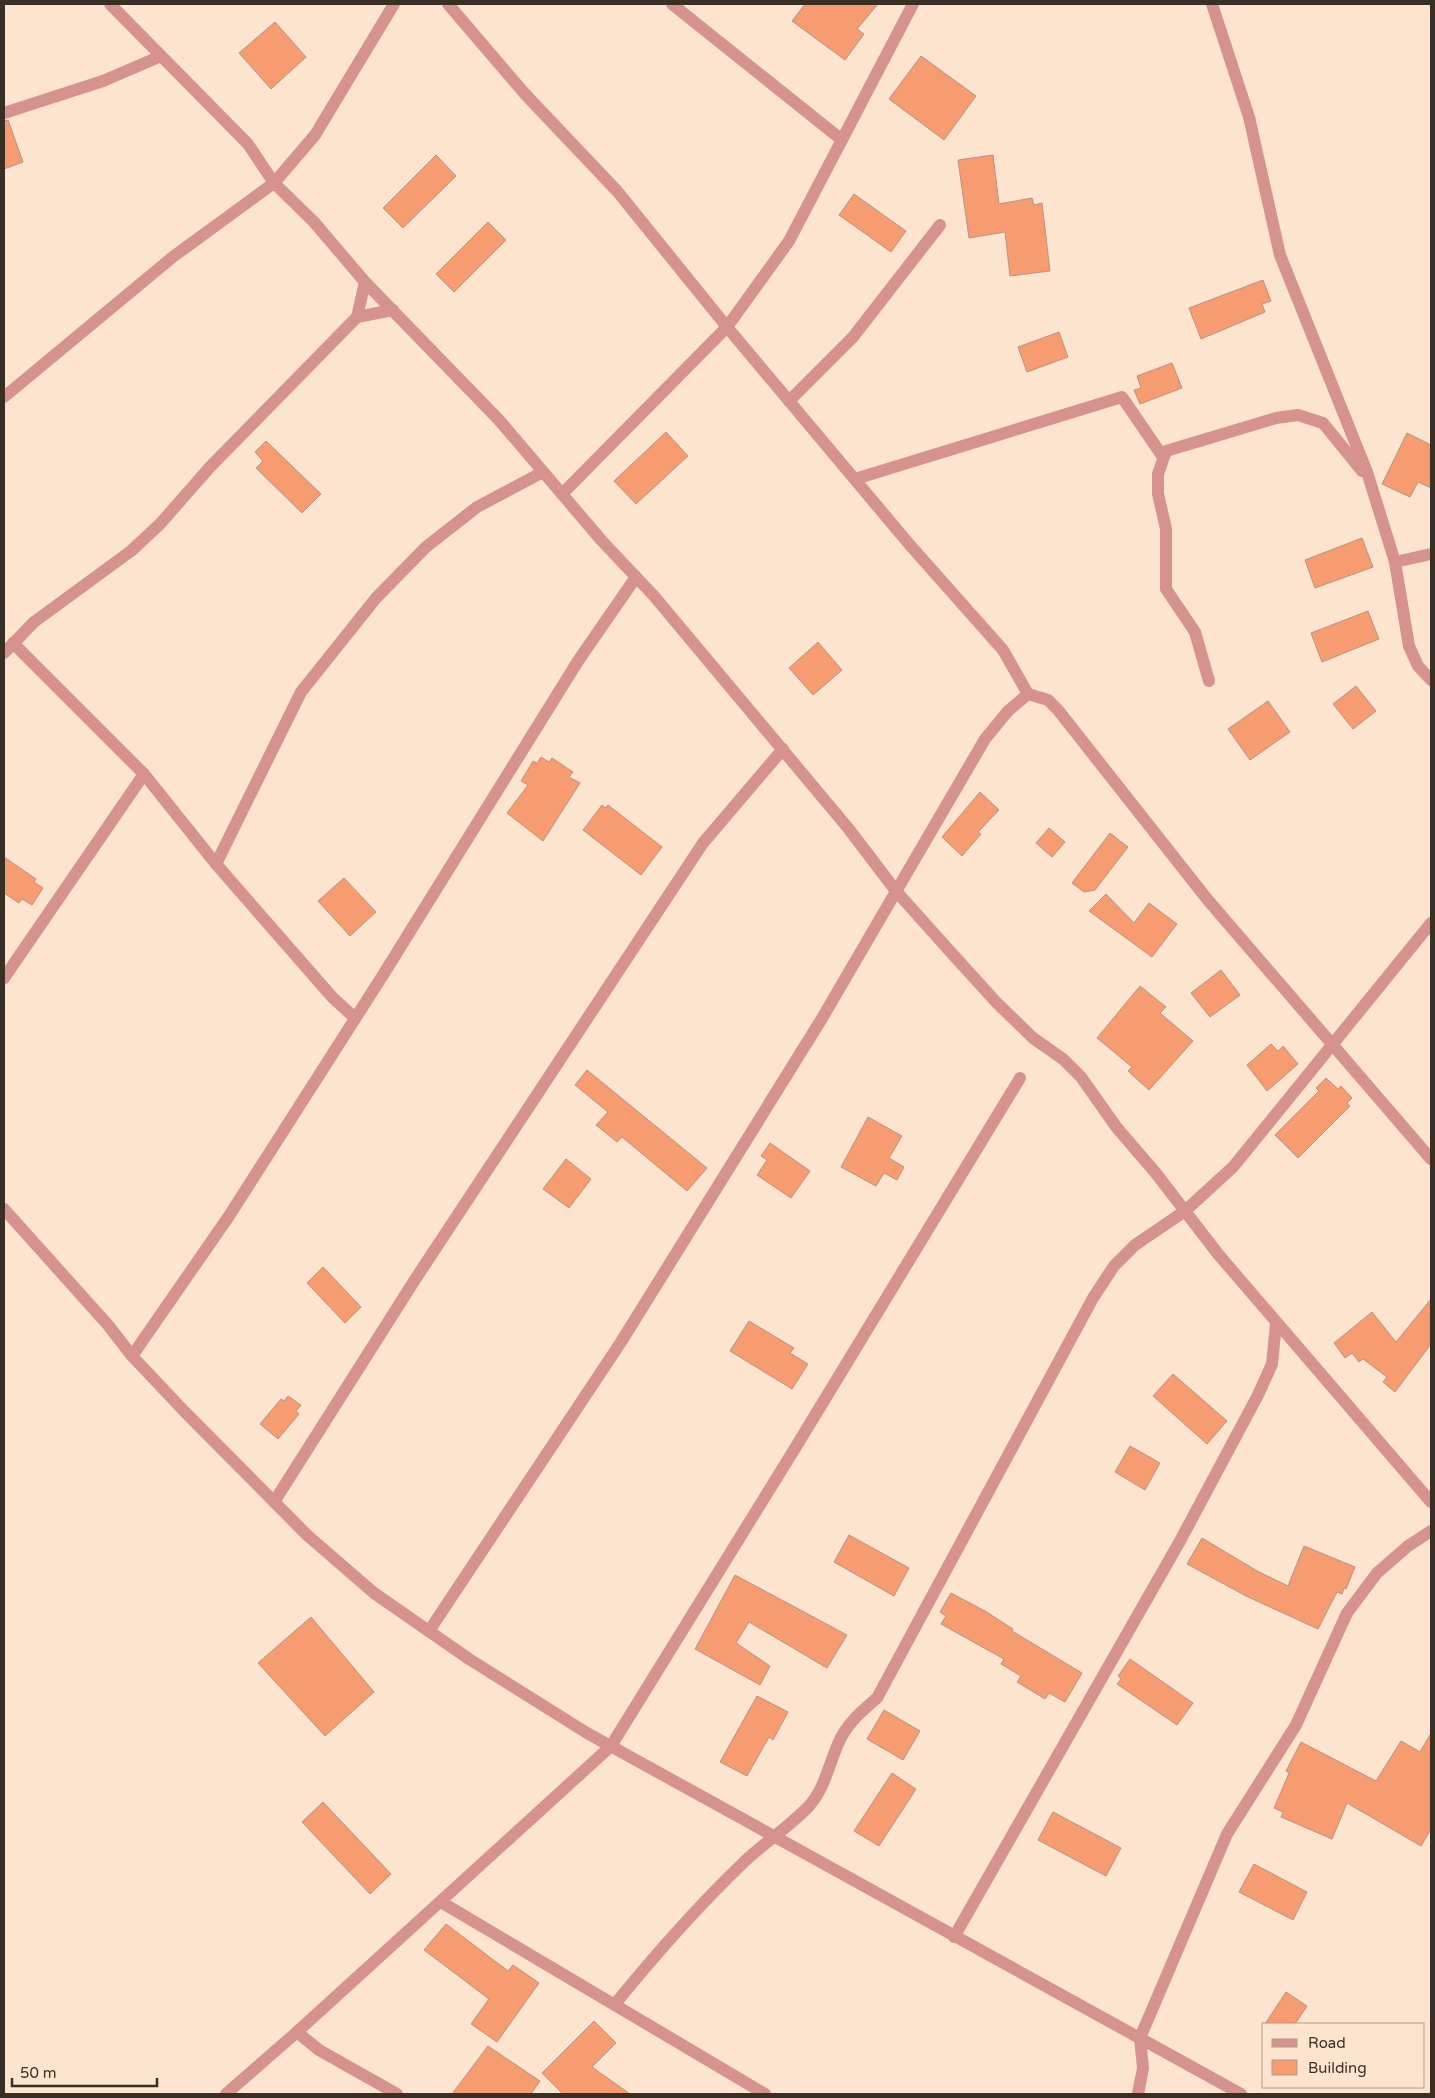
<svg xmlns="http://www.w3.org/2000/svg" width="1435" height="2098" font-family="'Varela Round',sans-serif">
<rect width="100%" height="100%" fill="#fde4cf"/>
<!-- building -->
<g fill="#f79b70" stroke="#b79484">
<path d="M805 4H878L857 29 864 34 845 60 792 21Z"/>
<path d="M275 22 306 57 271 89 239 53Z"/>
<path d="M921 56 976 96 944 140 889 99Z"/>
<path d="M8 120 23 162 4 169V121Z"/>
<path d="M436 155 456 176 403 228 383 208Z"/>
<path d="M993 155 999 204 1032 198 1034 205 1042 203 1050 271 1010 276 1005 232 969 238 958 160Z"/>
<path d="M854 194 906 231 891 252 839 215Z"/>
<path d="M488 222 506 240 454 292 436 274Z"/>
<path d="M1263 280 1271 301 1262 304 1265 312 1201 339 1189 308Z"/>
<path d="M1059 332 1068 357 1027 372 1018 347Z"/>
<path d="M1172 363 1182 388 1140 404 1134 390 1141 388 1137 376Z"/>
<path d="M666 432 688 456 636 504 614 481Z"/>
<path d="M1407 433 1431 445V488L1418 482 1410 497 1382 484Z"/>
<path d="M266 441 321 494 302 513 256 468 263 461 255 452Z"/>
<path d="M1362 538 1373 567 1315 588 1305 560Z"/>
<path d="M1368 611 1379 639 1322 662 1311 633Z"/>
<path d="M818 642 842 670 813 695 789 668Z"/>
<path d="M1356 686 1376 711 1353 729 1333 704Z"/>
<path d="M1268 701 1290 732 1250 760 1228 729Z"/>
<path d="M541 757 549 762 552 758 573 772 569 777 580 783 543 841 507 813 528 785 521 781 533 761 537 763Z"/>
<path d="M980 792 999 810 978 832 981 834 962 856 942 837Z"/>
<path d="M602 805 605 808 608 805 662 847 641 875 583 830Z"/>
<path d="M1049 828 1065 842 1052 857 1036 843Z"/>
<path d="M1110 833 1128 847 1095 890 1084 892 1072 883Z"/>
<path d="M4 857 36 879 34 882 43 888 32 905 22 899 19 903 4 893Z"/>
<path d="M344 878 376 912 350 936 318 901Z"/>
<path d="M1106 894 1134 923 1149 903 1177 924 1152 957 1089 911Z"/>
<path d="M1221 970 1240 995 1210 1017 1191 993Z"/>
<path d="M1140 986 1166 1007 1160 1013 1193 1041 1149 1090 1128 1071 1132 1067 1097 1038Z"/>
<path d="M1271 1044 1278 1051 1283 1046 1298 1064 1267 1091 1247 1065Z"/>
<path d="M587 1070 707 1168 687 1191 622 1137 617 1142 596 1125 608 1112 575 1085Z"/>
<path d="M1326 1078 1338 1089 1341 1086 1352 1098 1347 1103 1350 1106 1298 1158 1275 1135 1319 1091 1316 1088Z"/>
<path d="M868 1117 902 1136 889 1158 904 1167 897 1180 884 1173 876 1186 841 1167Z"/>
<path d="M770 1143 810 1171 791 1198 757 1175 767 1160 761 1156Z"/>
<path d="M566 1159 591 1179 569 1208 543 1189Z"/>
<path d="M323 1267 361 1307 345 1323 307 1283Z"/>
<path d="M1431 1299V1344L1395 1392 1383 1382 1387 1377 1363 1359 1359 1362 1352 1353 1345 1358 1334 1343 1372 1312 1396 1342Z"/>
<path d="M749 1321 794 1348 790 1353 808 1364 792 1389 730 1351Z"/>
<path d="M1173 1374 1227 1421 1207 1444 1153 1396Z"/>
<path d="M288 1396 301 1405 296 1411 299 1414 278 1439 260 1424 281 1399 284 1401Z"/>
<path d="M1130 1446 1160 1463 1145 1490 1115 1472Z"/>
<path d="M849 1535 909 1568 894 1596 834 1562Z"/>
<path d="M1202 1538 1259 1572 1288 1586 1304 1546 1355 1567 1346 1589 1344 1588 1342 1594 1337 1592 1318 1629 1246 1596 1187 1564Z"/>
<path d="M735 1575 847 1635 827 1668 749 1622 736 1643 770 1666 760 1685 695 1649Z"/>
<path d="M951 1593 985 1611 1013 1629 1012 1631 1082 1673 1065 1702 1049 1693 1045 1699 1017 1682 1021 1676 1001 1664 1004 1659 941 1624 946 1616 940 1612Z"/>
<path d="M311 1617 374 1692 325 1736 258 1663Z"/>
<path d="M1130 1659 1193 1703 1177 1725 1117 1684 1121 1679 1118 1676Z"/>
<path d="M757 1696 788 1712 773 1740 769 1737 747 1776 720 1762Z"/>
<path d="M884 1710 920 1731 903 1760 867 1739Z"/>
<path d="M1431 1733V1829L1421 1846 1347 1803 1332 1839 1281 1817 1283 1812 1274 1808 1289 1773 1286 1771 1301 1742 1376 1781 1401 1741 1420 1752Z"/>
<path d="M892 1773 916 1789 879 1846 854 1831Z"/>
<path d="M323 1802 391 1874 370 1894 302 1822Z"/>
<path d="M1053 1812 1121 1848 1106 1876 1038 1840Z"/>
<path d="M1254 1864 1307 1892 1293 1920 1239 1892Z"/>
<path d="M446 1924 508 1971 513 1965 539 1983 497 2042 471 2024 489 1999 424 1950Z"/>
<path d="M1286 1992 1307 2006 1295 2024H1265Z"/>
<path d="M594 2021 616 2043 592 2067 630 2094H563L542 2073Z"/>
<path d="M488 2046 540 2081 531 2094H452Z"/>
</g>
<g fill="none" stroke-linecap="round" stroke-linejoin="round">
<!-- minor -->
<g stroke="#d6928e" stroke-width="12">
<path d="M110 4 248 144 274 183 314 222 365 282 499 420 602 541 654 596 848 828 896 891 947 948 996 1002 1033 1038 1063 1059 1081 1077 1117 1128 1155 1172 1218 1254 1431 1502"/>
<path d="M672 4 842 140"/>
<path d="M1212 4 1249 117 1280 255 1367 472 1395 562 1409 646 1418 666 1431 680"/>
<path d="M4 113 103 81 161 56"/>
<path d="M357 317 393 310"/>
<path d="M4 397 174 256 274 183 315 135 394 4"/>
<path d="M789 401 853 337 940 225"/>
<path d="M855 479 1122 397 1163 457"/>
<path d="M562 494 727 327 789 241 913 4"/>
<path d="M1395 562 1431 554"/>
<path d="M13 643 144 774 216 864 333 998 355 1018"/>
<path d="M4 653 34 622 131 551 160 524 210 467 357 317 365 282"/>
<path d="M1209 681 1195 632 1166 589V529L1158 494V474L1166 451 1276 418 1298 415 1323 423 1362 471"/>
<path d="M1028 694 1048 700 1058 710 1207 899 1431 1159"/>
<path d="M216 864 301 692 376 598 426 547 477 507 543 472"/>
<path d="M4 978 144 774"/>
<path d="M132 1356 229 1216 383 975 578 661 636 577"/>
<path d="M274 1502 416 1278 703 843 783 749"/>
<path d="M429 1631 621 1342 821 1020 985 739 1008 711 1028 694 1003 650 909 544 727 327 617 191 525 94 448 4"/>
<path d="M441 1902 765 2094"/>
<path d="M954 1937 1180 1541 1258 1395 1272 1364 1276 1324"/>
<path d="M615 2004C655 1955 697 1907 743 1863 764 1843 789 1827 809 1806 825 1788 829 1764 838 1744 846 1724 862 1711 877 1698L1093 1298 1114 1266 1135 1245 1185 1211 1233 1167 1431 923"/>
<path d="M226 2094 297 2032"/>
<path d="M397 2094 319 2050 297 2032 611 1746 797 1445 1020 1078"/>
<path d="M1138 2094 1143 2068 1140 2038 1227 1834 1296 1725 1347 1613 1377 1573 1408 1546 1431 1531"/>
</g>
<!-- tertiary -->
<path stroke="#d6928e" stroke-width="12" d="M4 1209 108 1325 132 1356 184 1411 307 1535 374 1593 469 1659 587 1733 1241 2094"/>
</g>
<!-- border -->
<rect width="1435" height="2098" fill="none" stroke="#3a2f25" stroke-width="10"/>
<!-- legend -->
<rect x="1262" y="2023" width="162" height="65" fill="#fde4cf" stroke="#af9c8b"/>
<rect x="1272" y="2039" width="25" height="8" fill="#d6928e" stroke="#af9c8b"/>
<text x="1308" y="2048" font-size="15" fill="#3a2f25">Road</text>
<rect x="1272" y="2060" width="25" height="15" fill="#f79b70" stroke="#af9c8b"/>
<text x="1308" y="2073" font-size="15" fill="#3a2f25">Building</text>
<!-- scale -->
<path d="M12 2078v8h145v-8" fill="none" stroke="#3a2f25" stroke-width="2.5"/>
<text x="20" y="2078" font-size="15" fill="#3a2f25" stroke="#fde4cf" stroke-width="4" paint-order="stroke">50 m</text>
</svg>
